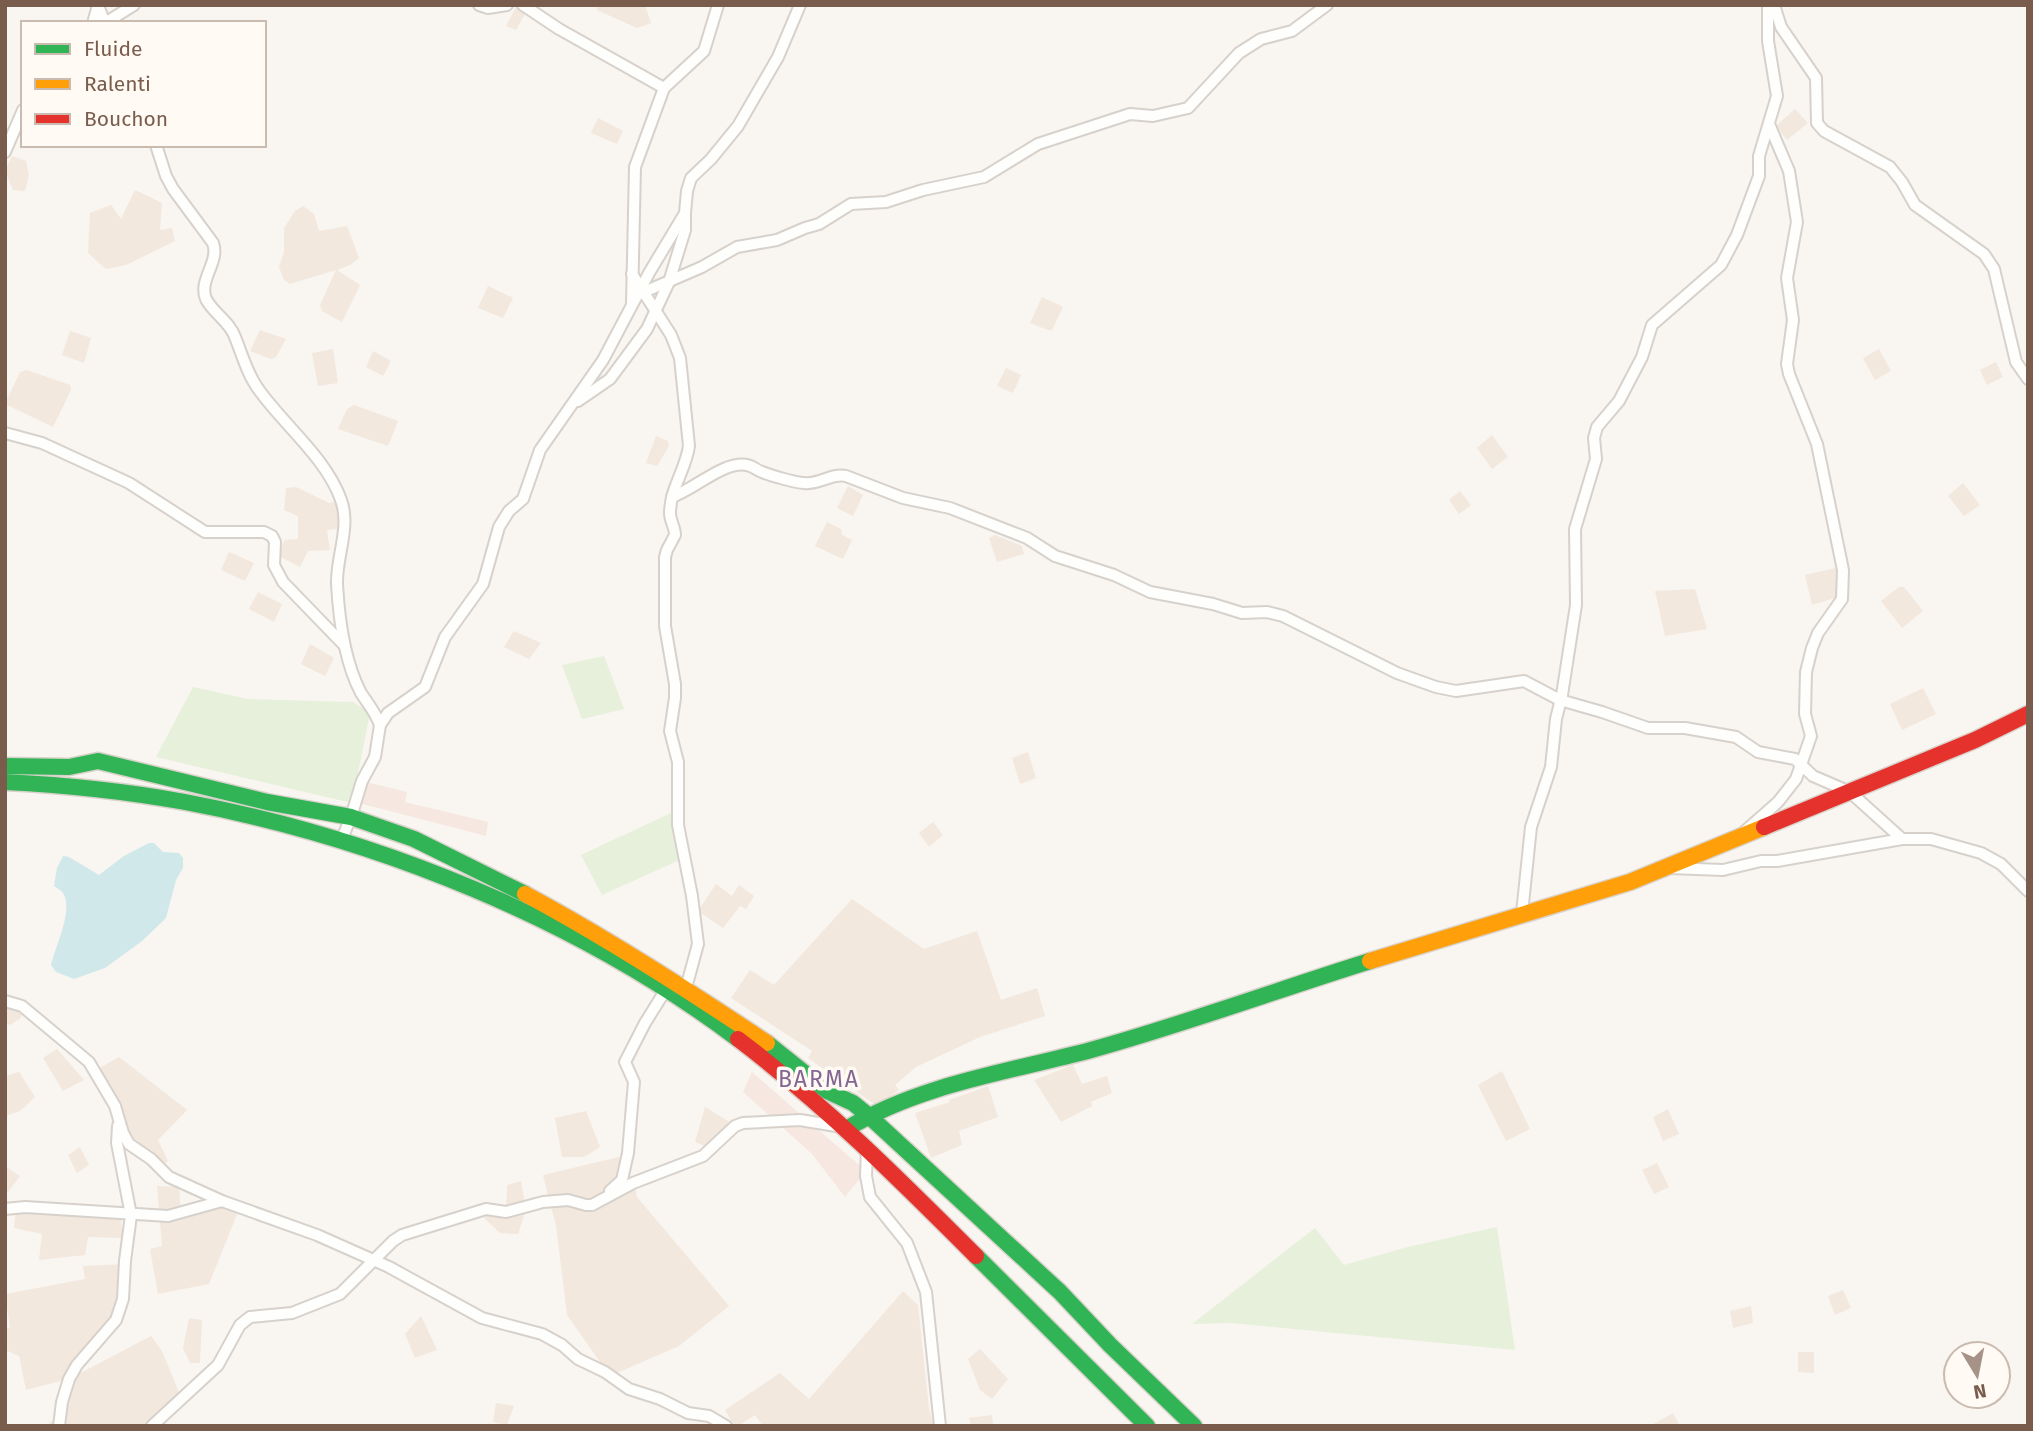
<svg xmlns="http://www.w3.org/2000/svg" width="2033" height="1431" font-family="'Fira Sans',sans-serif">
<rect width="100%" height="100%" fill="#f9f5f0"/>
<!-- residential -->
<g fill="#f2e8de">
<path d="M597 5H645L651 23 637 28 597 10Z"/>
<path d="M516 7 526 12 516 30 506 26Z"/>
<path d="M1795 109 1808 123 1787 140 1776 126Z"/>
<path d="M598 118 623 131 617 144 591 133Z"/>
<path d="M12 156 26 161 29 175 25 191 13 190 5 171Z"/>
<path d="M135 190 162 203 160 230 172 228 175 241 126 265 106 269 88 253 90 213 111 205 121 219Z"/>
<path d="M303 206 314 214 319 231 347 226 359 258 350 265 337 270 360 285 342 322 322 311 320 305 336 270 290 284 284 280 279 267 284 252V228L295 211Z"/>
<path d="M488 286 513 298 503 318 478 308Z"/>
<path d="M1042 297 1063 307 1052 330H1048L1030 323Z"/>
<path d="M260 330 286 339 276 357 271 359 250 351Z"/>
<path d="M70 331 91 338 84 363 62 355Z"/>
<path d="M333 349 338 383 318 386 312 353Z"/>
<path d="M1879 349 1891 371 1875 380 1863 358Z"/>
<path d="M373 351 391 361 383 376 366 367Z"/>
<path d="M1996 362 2003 377 1987 385 1980 370Z"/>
<path d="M1006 368 1021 375 1013 393 997 386Z"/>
<path d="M27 370 70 385 71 390 53 427 5 404 20 372Z"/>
<path d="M354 405 398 421 388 446 338 429 347 409Z"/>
<path d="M1492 435 1508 457 1492 469 1477 448Z"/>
<path d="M656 436 668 441 669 446 657 466 646 463Z"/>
<path d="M1963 483 1980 505 1964 516 1948 496Z"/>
<path d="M848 486 863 495 853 516 837 508Z"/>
<path d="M296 487 329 503 341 500 344 528 327 530 330 550 308 551 300 567 277 555 285 540 298 539V516L284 510 286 488Z"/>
<path d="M1460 491 1471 505 1459 514 1449 500Z"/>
<path d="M827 522 841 529 842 535 852 540 843 559 815 546Z"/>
<path d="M995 535 1022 546 1024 554 997 562 989 538Z"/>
<path d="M229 552 254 563 245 581 221 570Z"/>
<path d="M1840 567 1841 596 1812 605 1805 575Z"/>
<path d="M1899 587H1904L1923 611 1902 628 1881 601Z"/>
<path d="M1695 589 1707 629 1665 636 1655 591Z"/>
<path d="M258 592 282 604 274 622 249 609Z"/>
<path d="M514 631 541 643 529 659 504 647Z"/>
<path d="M310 644 334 658 325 676 301 664Z"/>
<path d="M1923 688 1936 714 1902 730 1890 704Z"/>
<path d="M1028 752 1036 778 1020 784 1012 758Z"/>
<path d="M933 822 943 835 929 847 919 833Z"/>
<path d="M716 884 732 896 739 885 754 896 746 909 740 906 723 928 698 911Z"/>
<path d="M852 899 924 949 977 931 1001 1000 1037 988 1045 1016 980 1037 916 1067 895 1085 899 1090 877 1106 808 1058 812 1051 731 998 750 970 774 985Z"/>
<path d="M5 1001 22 1006 21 1018 10 1025 5 1022Z"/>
<path d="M57 1049 84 1080 63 1091 43 1058Z"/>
<path d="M119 1057 187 1110 158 1140 168 1161 159 1167 129 1144 94 1071Z"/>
<path d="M1073 1065 1082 1084 1107 1076 1112 1093 1091 1102 1092 1106 1061 1122 1034 1080Z"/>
<path d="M1502 1071 1530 1129 1506 1141 1478 1085Z"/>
<path d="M19 1072 35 1097 20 1111 5 1116V1076Z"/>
<path d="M988 1086 998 1117 959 1131 962 1145 931 1158 915 1113 950 1102 949 1100Z"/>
<path d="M705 1107 733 1124 710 1148 695 1142Z"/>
<path d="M1668 1109 1679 1134 1663 1141 1653 1117Z"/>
<path d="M586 1111 600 1147 584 1157H562L555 1118Z"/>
<path d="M80 1147 89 1165 77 1173 68 1155Z"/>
<path d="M619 1157 635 1187 637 1197 729 1306 679 1346 610 1376 567 1315 556 1226 543 1175Z"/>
<path d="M1657 1163 1669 1187 1654 1194 1642 1170Z"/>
<path d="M5 1166 20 1176 8 1192 5 1191Z"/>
<path d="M521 1181 526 1209 518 1234 500 1233 484 1218 491 1209 506 1212 507 1185Z"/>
<path d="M157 1186 179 1187 181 1213 222 1201 240 1207 209 1284 158 1294 150 1249 162 1246Z"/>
<path d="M16 1208 121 1214 122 1238 88 1237 85 1255 39 1260 42 1234 14 1228Z"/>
<path d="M124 1264 120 1310 71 1378 151 1336 162 1351 181 1397 152 1426H49V1422L60 1420 68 1379 26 1390 19 1356 5 1350V1328H10L5 1294 85 1279 83 1266Z"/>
<path d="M1843 1290 1851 1308 1835 1315 1828 1296Z"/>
<path d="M903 1291 918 1305 929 1409 934 1426H763L755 1415 738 1426H734L725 1410 780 1373 809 1399Z"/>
<path d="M1751 1306 1753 1323 1733 1328 1730 1311Z"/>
<path d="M421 1316 437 1350 415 1358 405 1334Z"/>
<path d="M189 1318 202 1320 200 1363H190L183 1348Z"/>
<path d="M980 1349 1008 1379 992 1399 980 1390 968 1359Z"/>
<path d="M1798 1352H1814V1373L1798 1372Z"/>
<path d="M496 1403 514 1406 507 1425 493 1422Z"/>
<path d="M1673 1413 1680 1426H1650Z"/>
<path d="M992 1415 993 1426H971L969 1418Z"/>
</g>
<!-- commercial -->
<g fill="#f6e8e1">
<path d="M362 781 407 792 405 802 488 822 486 836 355 802Z"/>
<path d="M752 1072 866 1171 845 1197 812 1154 743 1092Z"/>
</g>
<!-- green -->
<g fill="#e7f0db">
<path d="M604 656 624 709 582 719 562 665Z"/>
<path d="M193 687 248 699 353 702 370 713 352 803 156 757Z"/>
<path d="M671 813 678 825 684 858 602 895 581 855Z"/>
<path d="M1497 1227 1515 1350 1231 1323 1192 1324 1315 1228 1344 1265 1408 1247Z"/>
</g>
<!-- water -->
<path fill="#d0e8ea" d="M149 843H154L163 852 179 853 183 858V868L176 880 166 918 142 941 105 968 74 979 56 972 51 965C55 947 74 910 63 893 61 890 57 888 54 886L57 868 63 856 69 857 99 875 124 856Z"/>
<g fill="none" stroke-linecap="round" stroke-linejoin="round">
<defs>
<g id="street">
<path d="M479 5 488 8 507 5"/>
<path d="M523 5 559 29 664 88"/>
<path d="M1774 5 1781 27 1816 78 1817 123 1824 131 1890 167 1902 182 1915 205 1984 254 1994 269 2016 362 2028 379"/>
<path d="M98 6 105 23"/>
<path d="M93 23 98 5"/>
<path d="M105 23 134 5"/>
<path d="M156 145 166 176 173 189 213 243C220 262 198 280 206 299 213 313 230 322 235 337 242 354 247 374 259 390 284 425 327 459 341 500 351 527 336 557 337 584 339 620 344 661 361 693 368 704 376 713 380 725"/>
<path d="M5 152 23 110"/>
<path d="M632 274 671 335 680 358 689 446C686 469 670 489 670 513 670 521 675 527 675 535L667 550 665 557V626L675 684V698L670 731 678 762V825L692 896 698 944 686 988"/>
<path d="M637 295 702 267 737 247 777 240 805 228 819 224 851 204 886 202 923 190 984 177 1038 144 1130 114 1153 116 1188 108 1239 53 1261 39 1292 31 1327 5"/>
<path d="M632 303 635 167 664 88 704 51 718 5"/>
<path d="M578 401 610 379 647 329 669 282 685 230V215"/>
<path d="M5 433 42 443 129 483 205 532H264L272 536 275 542 274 565 283 582 343 644"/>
<path d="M672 497C695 489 723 461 747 465 753 466 756 470 762 472 769 475 796 483 804 483 819 485 831 473 846 476L903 498 950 508 1027 538 1055 556 1114 575 1150 592 1213 604 1242 613 1267 612 1283 616 1397 673 1436 687 1456 691 1524 681 1560 700 1602 712 1648 728H1685L1736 737 1758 752 1795 759 1813 776 1850 792 1902 839"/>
<path d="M1744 832 1778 802 1796 779 1811 736 1805 714 1806 672 1812 648 1818 633 1842 599 1843 570 1817 444 1789 374 1787 364 1793 320 1787 278 1797 222 1789 171 1769 124"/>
<path d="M341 841 351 817 362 781 375 757 380 725 388 713 425 687 445 637 483 584 499 527 509 511 523 499 540 450 603 360 649 273 685 213 687 191 691 178 711 159 738 126 778 57 800 5"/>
<path d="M1670 868 1723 870 1761 861H1777L1902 839H1931L1981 853 2001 864 2028 891"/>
<path d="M1522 913 1531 827 1551 767 1556 719 1562 695 1576 605 1575 529 1596 459 1594 438 1597 427 1619 401 1642 357 1652 325 1721 265 1737 235 1759 176V156L1777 96 1768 41V5"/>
<path d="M5 1001 22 1006 89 1062 115 1106 123 1133 129 1144 151 1159 169 1177 222 1201 317 1235 389 1267 482 1318 542 1334 562 1345 578 1359 605 1372 629 1389 660 1399 688 1413 709 1416 726 1426"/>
<path d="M867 1147 866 1176 870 1197 907 1243 926 1292 940 1426"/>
<path d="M610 1191 622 1180 628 1153 634 1082 625 1062 645 1023 665 991"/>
<path d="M5 1209 25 1207 168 1216 222 1201"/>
<path d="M59 1426 62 1402 69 1379 77 1365 116 1320 123 1299 125 1261 131 1215 117 1143 118 1126"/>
<path d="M152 1426 218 1365 240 1325 250 1317 292 1313 340 1294 393 1241 402 1235 486 1209 506 1212 543 1202 568 1200 586 1205H592L633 1183 703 1156 735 1126 743 1123 800 1120 842 1127"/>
</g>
<g id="fast">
<path d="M5 766 69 767 98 761 267 802 351 817 414 839 525 894"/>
<path d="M5 782C65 785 125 791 185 802 378 838 580 920 738 1039"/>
<path d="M767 1043 827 1091 853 1103 869 1116 1060 1292 1110 1345 1194 1426"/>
<path d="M848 1128C921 1084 1009 1072 1091 1050 1185 1024 1277 990 1370 961"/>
<path d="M976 1256 1147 1426"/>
</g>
<g id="slow">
<path d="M525 894C609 939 688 990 767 1043"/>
<path d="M1370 961 1630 882 1764 827"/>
</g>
<g id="jam">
<path d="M1764 827 1975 740 2028 714"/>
<path d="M738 1039C826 1106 898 1178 976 1256"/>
</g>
</defs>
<!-- street casing -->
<use href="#street" stroke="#d7d1cb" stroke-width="14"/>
<!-- fast casing -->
<use href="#fast" stroke="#d9d2cb" stroke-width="19"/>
<!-- slow casing -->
<use href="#slow" stroke="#d9d2cb" stroke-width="19"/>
<!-- jam casing -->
<use href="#jam" stroke="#d9d2cb" stroke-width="19"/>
<!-- street -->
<use href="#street" stroke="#fefefd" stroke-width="10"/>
<!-- fast -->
<use href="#fast" stroke="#30b455" stroke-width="16"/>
<!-- slow -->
<use href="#slow" stroke="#ff9f0a" stroke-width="16"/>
<!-- jam -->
<use href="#jam" stroke="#e5322d" stroke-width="16"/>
</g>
<g text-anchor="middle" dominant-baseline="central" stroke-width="7" stroke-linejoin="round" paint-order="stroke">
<!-- quarter labels -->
<g font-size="23" letter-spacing="2" fill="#846695" stroke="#fffaf3">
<text x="819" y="1079">BARMA</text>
</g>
</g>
<!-- border -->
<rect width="2033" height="1431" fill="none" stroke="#7a5c4d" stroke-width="14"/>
<!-- legend -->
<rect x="21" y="21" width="245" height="126" fill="#fffaf3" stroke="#cabbb1" stroke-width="2"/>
<rect x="35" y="44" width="35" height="10" fill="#30b455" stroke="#cabbb1" stroke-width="2"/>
<text x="84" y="56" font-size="21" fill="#7a5c4d">Fluide</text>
<rect x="35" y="79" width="35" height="10" fill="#ff9f0a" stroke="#cabbb1" stroke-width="2"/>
<text x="84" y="91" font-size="21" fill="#7a5c4d">Ralenti</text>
<rect x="35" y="114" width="35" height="10" fill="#e5322d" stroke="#cabbb1" stroke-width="2"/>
<text x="84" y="126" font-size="21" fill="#7a5c4d">Bouchon</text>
<!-- north arrow -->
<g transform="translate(1977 1375) rotate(170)"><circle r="33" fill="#fffaf3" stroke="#cabbb1" stroke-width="2"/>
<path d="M0-5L12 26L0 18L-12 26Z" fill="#a69286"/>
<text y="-10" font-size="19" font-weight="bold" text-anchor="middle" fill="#7a5c4d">N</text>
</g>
</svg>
